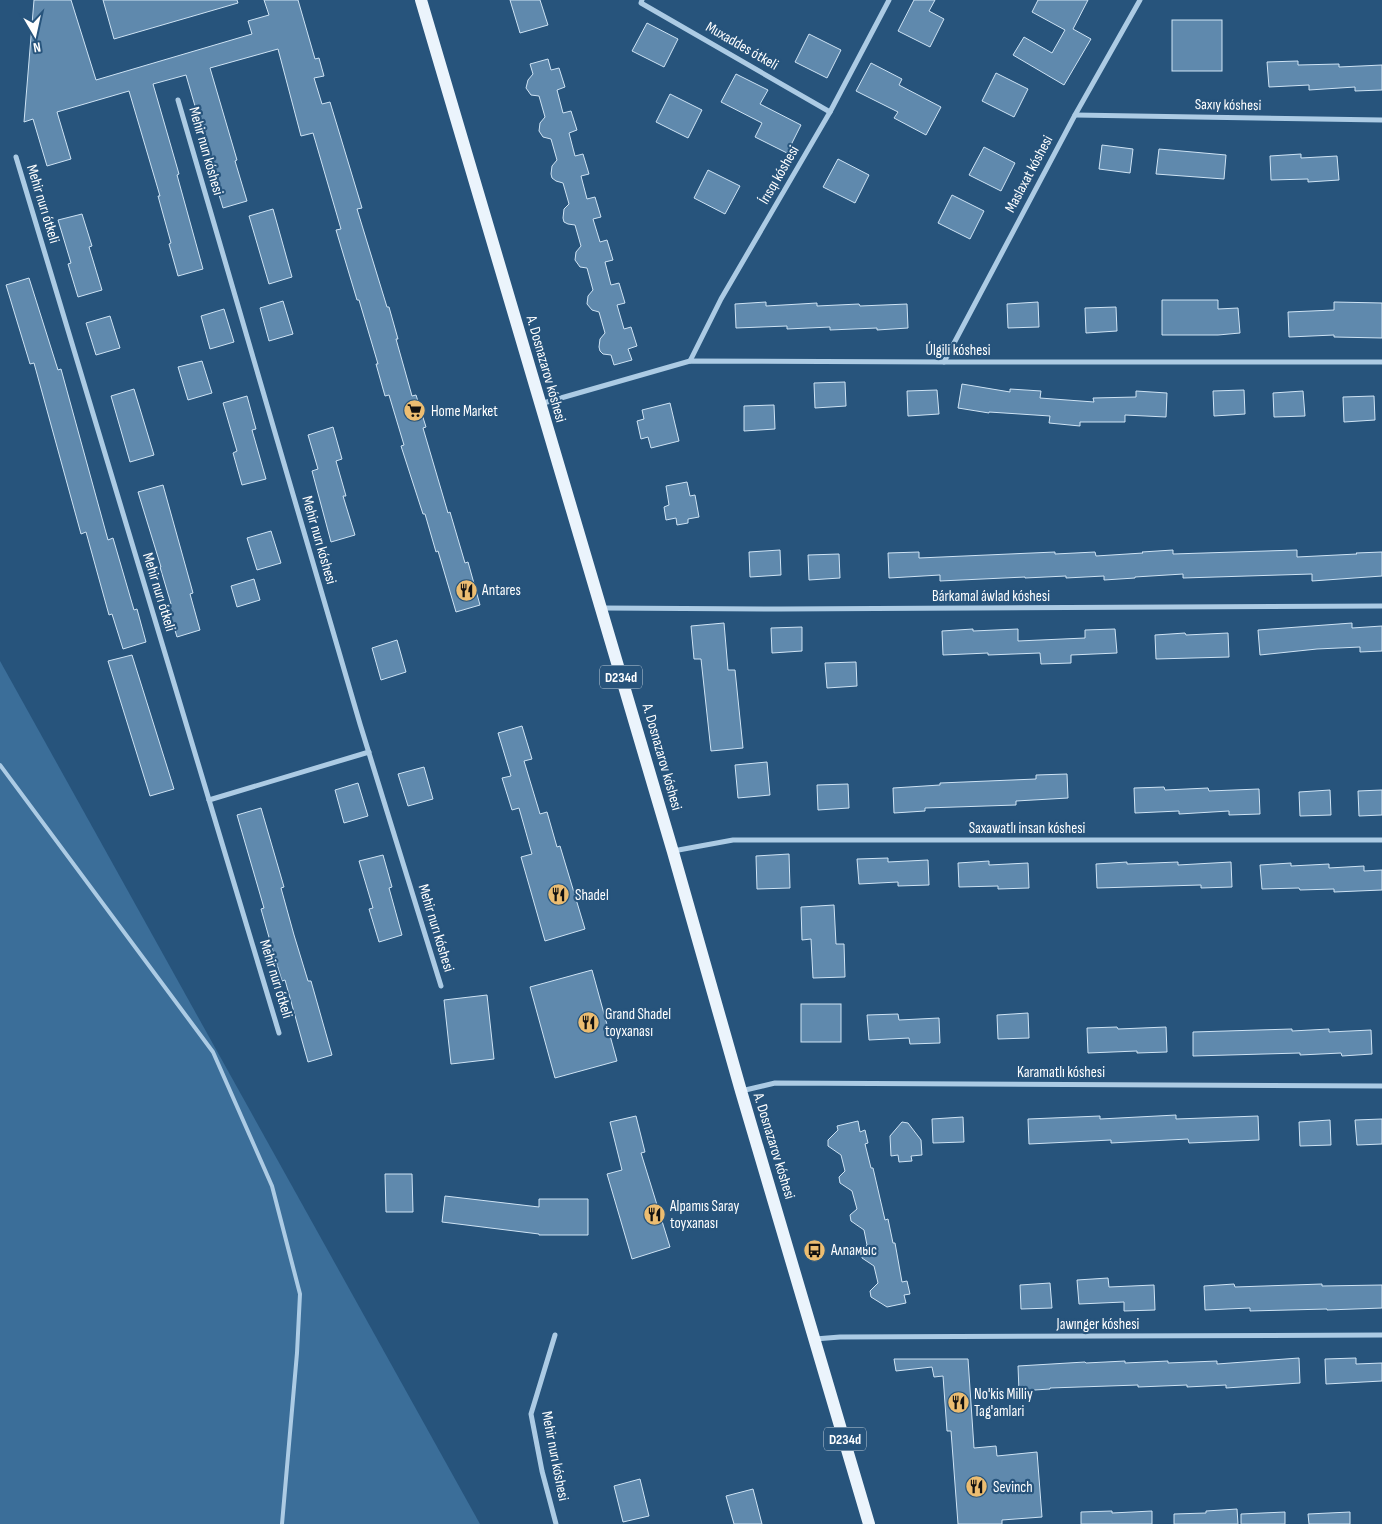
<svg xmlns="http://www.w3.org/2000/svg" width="1382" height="1524" font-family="'Sofia Sans Condensed',sans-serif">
<rect width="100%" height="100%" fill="#27547c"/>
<!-- green -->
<path fill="#3b6e99" d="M0 661 480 1524H0Z"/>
<!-- building -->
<g fill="#5f89ad" stroke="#cee3f4">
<path d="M34 0H71L96 80 252 34 248 21 269 15 264 0H298L315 59 319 58 324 76 314 78 322 104 330 102 362 208 357 209 387 307H389L398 339H396L412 396 416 395 426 427 423 428 448 513 450 512 465 563 468 562 480 605 456 612 438 551 436 552 425 514H423L411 477 401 446 404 445 389 395 385 396 376 364H378L359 300H357L336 230 341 229 313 133 301 136 278 49 210 68 237 160 235 161 247 201 223 208 213 175H215L186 75 153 84 179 174 177 175 203 269 178 276 169 244 171 243 158 196H160L129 91 57 112 71 159 47 166 33 119 24 122Z"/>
<path d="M103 0H237L238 3 114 39Z"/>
<path d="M510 0H540L548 25 520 33Z"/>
<path d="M914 0H935L929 11 944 19 930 47 898 31Z"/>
<path d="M1038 0H1088L1073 29 1091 39 1064 85 1013 55 1024 37 1052 53 1065 30 1032 12Z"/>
<rect x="1172" y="20" width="50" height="51"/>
<path d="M647 23 678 39 664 67 632 51Z"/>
<path d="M809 34 841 50 827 78 795 62Z"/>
<path d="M548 59 551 70 559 68 565 87 557 90 563 113 571 111 577 130 569 133 575 156 583 154 589 174 581 176 587 199 595 197 601 217 593 219 600 242 607 240 613 260 605 262 611 285 619 283 625 303 617 305 624 329 631 327 637 346 628 349 632 360 614 365 611 355 603 354 600 351 599 347 600 339 605 333 599 312 592 310 587 304 588 296 593 290 587 268 580 267 575 260 576 252 581 246 575 225 568 224 564 222 563 218 564 209 569 204 563 183 556 181 552 178 551 174 552 166 557 160 551 139 543 137 539 131 540 123 545 117 539 96 531 95 526 88 528 80 533 74 530 64Z"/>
<path d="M1298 61V65L1339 64V67L1382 65V90L1355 91V87L1309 90V85L1269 87 1267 62Z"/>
<path d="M871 63 902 79 899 85 941 107 926 135 894 118 898 112 856 91Z"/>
<path d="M996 73 1028 89 1014 117 982 101Z"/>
<path d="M736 74 768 90 760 104 801 125 787 153 755 137 762 123 721 102Z"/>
<path d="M670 94 702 110 688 138 656 122Z"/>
<path d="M1102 145 1133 149 1130 173 1099 169Z"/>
<path d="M984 147 1015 163 1001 191 969 175Z"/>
<path d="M1159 149 1226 155 1224 179 1156 174Z"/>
<path d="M1301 154V158L1337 156 1339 180 1308 182V179L1271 180 1270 156Z"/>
<path d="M838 159 869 175 855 203 823 187Z"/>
<path d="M708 170 740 186 725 214 694 198Z"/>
<path d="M952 195 984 211 970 239 938 223Z"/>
<path d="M273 209 292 277 269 284 249 216Z"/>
<path d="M82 214 92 246 89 247 102 290 78 297 68 264 71 263 58 220Z"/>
<path d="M29 278 58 370 61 369 108 540 113 538 134 610 137 609 146 642 123 649 112 614 109 615 86 532 81 534 34 363 30 364 6 285Z"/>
<path d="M1162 300H1218V309L1238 308 1240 333 1218 335H1162Z"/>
<path d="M283 301 293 334 269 341 260 308Z"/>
<path d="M766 302V306L817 303V306L859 304 860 306 907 304 908 328 877 330V328L830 330V327L787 329V326L736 328 735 304Z"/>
<path d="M1038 302 1039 327 1008 328 1007 304Z"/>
<path d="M1334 302 1382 303V338L1334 337V335L1289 337 1288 312 1334 310Z"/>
<path d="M1116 307 1117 331 1086 333 1085 308Z"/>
<path d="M224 309 234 342 210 349 201 316Z"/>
<path d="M110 316 120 348 96 355 86 323Z"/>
<path d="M202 361 212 393 188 400 178 367Z"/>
<path d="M845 382 846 406 815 408 814 383Z"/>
<path d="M962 384 1010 392V389L1041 391 1040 398 1094 402 1093 398 1136 397V391L1167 393 1166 417 1125 415V422H1080V426L1049 423 1050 416 989 412V413L958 408Z"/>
<path d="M134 389 154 455 130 462 111 396Z"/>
<path d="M937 390 939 414 908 416 907 391Z"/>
<path d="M1244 390 1245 414 1214 416 1213 391Z"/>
<path d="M1303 391 1305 416 1274 417 1273 393Z"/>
<path d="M247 396 256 429 252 430 266 479 242 485 233 453 237 451 223 403Z"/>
<path d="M1374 396 1375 420 1344 422 1343 397Z"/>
<path d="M670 403 679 441 651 448 648 437 641 439 637 421 644 419 642 410Z"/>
<path d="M774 405 775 429 744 431V406Z"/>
<path d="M333 427 342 459 336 461 346 496H343L355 535 331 542 312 471 318 469 308 435Z"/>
<path d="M687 482 690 496 695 495 699 517 688 519V523L677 525 676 518 666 520 664 507 669 505 666 486Z"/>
<path d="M163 485 193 593 190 594 200 630 177 637 167 604H171L160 567H161L138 492Z"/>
<path d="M271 531 281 563 257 570 247 538Z"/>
<path d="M780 550 781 575 750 577 749 552Z"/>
<path d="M1173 550V554L1297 550V557L1357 554 1356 553 1382 552V576L1312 581V574L1183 578V574L1135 577V578L1104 580V576L1066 578V576L1025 578V577L940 581V575L889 578 888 553 919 552V558L1055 552V554L1095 552 1096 556 1143 553 1142 552Z"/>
<path d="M839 554 840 578 809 580 808 555Z"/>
<path d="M254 579 260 600 237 607 231 586Z"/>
<path d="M724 623 728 670H735L743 748 711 751 701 659H694L691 626Z"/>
<path d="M1352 623V628L1382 626V651L1360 652V647L1317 649 1260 655 1258 630Z"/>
<path d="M802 627V651L772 653 771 628Z"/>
<path d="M973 629V631L1018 629V641L1085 638V630L1115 629 1117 653 1071 655V663L1041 664 1040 653 988 655V653L943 655 942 631Z"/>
<path d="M1185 633 1186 635 1228 633 1229 657 1156 659 1155 635Z"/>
<path d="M397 640 406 672 381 680 372 648Z"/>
<path d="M132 655 174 789 150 796 108 661Z"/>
<path d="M856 662 857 686 827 688 825 663Z"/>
<path d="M522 726 532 759 524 761 540 814 547 812 557 847 560 846 585 929 545 941 521 857 532 854 519 808 512 810 502 778 511 776 498 733Z"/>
<path d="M767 762 770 795 738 798 735 765Z"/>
<path d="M424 767 433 799 408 806 398 774Z"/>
<path d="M1067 774 1068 798 1016 801V805L925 808V811L894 813 893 788 940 785V783L1036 779V775Z"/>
<path d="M358 783 368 816 344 823 335 790Z"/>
<path d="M848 784 849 808 818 810 817 785Z"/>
<path d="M1164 787 1165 790 1208 788 1209 791 1259 789 1260 814 1229 815V811L1179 814V811L1135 813 1134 788Z"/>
<path d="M1330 790 1331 815 1300 816 1299 792Z"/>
<path d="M1382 790V815L1359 816 1358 791Z"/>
<path d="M261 808 284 887 281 888 294 935 308 981H311L332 1055 308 1062 285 980 282 981 272 948 261 909 264 908 237 815Z"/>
<path d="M789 854 790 888 757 889 756 856Z"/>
<path d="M383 855 392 887 389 888 402 935 379 942 369 909 373 908 359 861Z"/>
<path d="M888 858V862L928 860 929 885 898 886V882L859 884 857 859Z"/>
<path d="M989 861V865L1028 863 1029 888 998 889V886L959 887 958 863Z"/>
<path d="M1127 862V864L1178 862V865L1231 862 1232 887 1201 888V885L1097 888 1096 864Z"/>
<path d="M1291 863V866L1329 864V868L1364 866V871L1382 870V890L1334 892V889L1300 890 1299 888 1262 889 1260 865Z"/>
<path d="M834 905 836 944H844L845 977 813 978 811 939 802 940 801 907Z"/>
<path d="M592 970 617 1061 555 1078 530 987Z"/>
<path d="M487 995 494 1059 451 1064 444 1000Z"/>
<rect x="801" y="1004" width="40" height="38"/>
<path d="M1028 1013 1029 1038 998 1039 997 1015Z"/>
<path d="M898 1014 899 1020 939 1018 940 1043 910 1044 909 1038 869 1040 867 1015Z"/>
<path d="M1117 1027 1118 1029 1166 1027 1167 1052 1137 1053V1051L1088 1053 1087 1028Z"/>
<path d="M1292 1029V1031L1329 1029V1032L1371 1030 1372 1054 1342 1056 1341 1053 1300 1055V1053L1193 1056V1032Z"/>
<path d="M1176 1115V1119L1258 1116 1259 1140 1189 1143 1188 1139 1111 1143V1140L1029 1144 1028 1119 1100 1116V1119Z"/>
<path d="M636 1116 645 1152 641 1153 670 1247 632 1259 607 1174 622 1170 610 1122Z"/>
<path d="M963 1117 964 1142 933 1143 932 1119Z"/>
<path d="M1382 1119V1144L1357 1145 1355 1120Z"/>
<path d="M1330 1120 1331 1145 1300 1146 1299 1122Z"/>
<path d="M858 1121 860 1132 865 1130 868 1143 865 1144 871 1168H873L885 1220 888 1219 893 1243H895L902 1282 907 1281 910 1294 904 1295 906 1303 887 1307 871 1297 870 1291 878 1283 874 1266 862 1258 861 1252 867 1245 864 1230 851 1221 850 1215 857 1209 852 1191 840 1183 839 1177 845 1171 841 1155 828 1146V1140L838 1130 837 1126Z"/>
<path d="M902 1122 908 1123 921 1140 922 1155 911 1156 912 1161 899 1162 898 1155 891 1156 890 1136Z"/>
<path d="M385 1174H412L413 1212H386Z"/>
<path d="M445 1196 539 1207V1199H588V1235H539V1234L442 1222Z"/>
<path d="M1108 1278 1109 1287 1154 1285 1155 1310 1124 1311V1302L1079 1304 1077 1280Z"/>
<path d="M1050 1283 1052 1308 1021 1309 1020 1285Z"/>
<path d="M1234 1284 1235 1287 1322 1284V1286L1382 1285V1308L1327 1310V1309L1250 1311V1308L1205 1310 1204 1286Z"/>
<path d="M1299 1358 1300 1383 1226 1388V1385L1187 1387V1385L1138 1387V1385L1050 1388V1389L1019 1391 1018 1366 1085 1362 1086 1363 1125 1361V1363L1168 1361V1363L1217 1361V1364Z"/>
<path d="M1356 1358V1364L1382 1363V1381L1326 1384 1325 1359Z"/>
<path d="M894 1359H968L974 1448 996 1446 997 1456 1037 1452 1042 1517 1002 1520V1524H958L951 1431H947L943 1376 934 1377 932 1367 896 1371Z"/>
<path d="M640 1479 649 1516 623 1522 614 1486Z"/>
<path d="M753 1489 762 1524H734L726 1496Z"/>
<path d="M1237 1509 1238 1524H1174V1514L1206 1513V1511Z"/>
<path d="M1112 1511V1513L1152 1511V1524H1081V1512Z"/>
<path d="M1285 1512V1524H1241V1514Z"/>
<path d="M1350 1512V1524H1309L1308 1514Z"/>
</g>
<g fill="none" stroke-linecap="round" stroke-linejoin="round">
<!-- service -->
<path stroke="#accbe4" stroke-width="4" d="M0 765 213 1052 272 1186 300 1294 297 1353 282 1524"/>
<!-- minor -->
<g stroke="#accbe4" stroke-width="5">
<path d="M642 0 641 3 830 112"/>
<path d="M178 100 360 724 441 986"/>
<path d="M1075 115 1382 120"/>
<path d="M16 157 279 1033"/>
<path d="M690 361 721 299 830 112 889 0"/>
<path d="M944 362 1075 115 1140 0"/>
<path d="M540 404 690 361 944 362H1382"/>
<path d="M603 608 781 609 1382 606"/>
<path d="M209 800 369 752"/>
<path d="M673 851 733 840H1382"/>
<path d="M741 1091 775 1083 1382 1086"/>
<path d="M555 1335 531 1414 542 1471 556 1524"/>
<path d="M815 1339 840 1337 1382 1335"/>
</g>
<!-- primary -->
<path stroke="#ebf4fc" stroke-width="12" d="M421 0 673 852 741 1091 869 1524"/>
</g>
<!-- icons -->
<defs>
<symbol id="supermarket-disc" viewBox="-11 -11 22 22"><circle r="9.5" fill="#ecbd71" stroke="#27547c"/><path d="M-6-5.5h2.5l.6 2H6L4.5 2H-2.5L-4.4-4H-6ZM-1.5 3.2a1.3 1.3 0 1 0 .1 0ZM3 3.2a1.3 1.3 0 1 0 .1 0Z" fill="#111"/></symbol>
<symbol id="restaurant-disc" viewBox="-11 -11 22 22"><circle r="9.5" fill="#ecbd71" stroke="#27547c"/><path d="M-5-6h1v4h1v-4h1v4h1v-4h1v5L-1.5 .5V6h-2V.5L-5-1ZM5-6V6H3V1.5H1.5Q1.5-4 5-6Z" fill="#111"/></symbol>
<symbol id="bus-disc" viewBox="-11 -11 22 22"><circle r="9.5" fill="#ecbd71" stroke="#27547c"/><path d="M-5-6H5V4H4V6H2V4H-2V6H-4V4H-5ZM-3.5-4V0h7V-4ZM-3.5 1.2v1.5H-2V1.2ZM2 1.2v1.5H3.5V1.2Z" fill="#111"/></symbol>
</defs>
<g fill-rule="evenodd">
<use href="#supermarket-disc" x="402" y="398" width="25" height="25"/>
<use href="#restaurant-disc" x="454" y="578" width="25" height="25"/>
<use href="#restaurant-disc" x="546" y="882" width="25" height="25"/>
<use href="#restaurant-disc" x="576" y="1010" width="25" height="25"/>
<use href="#restaurant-disc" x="642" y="1202" width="25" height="25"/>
<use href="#bus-disc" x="802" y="1238" width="25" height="25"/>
<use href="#restaurant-disc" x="946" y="1390" width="25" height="25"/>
<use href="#restaurant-disc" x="964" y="1474" width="25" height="25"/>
</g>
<g text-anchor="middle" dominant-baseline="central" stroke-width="4.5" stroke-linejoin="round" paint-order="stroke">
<!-- shield labels -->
<g fill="#27547c" stroke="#beccd8" stroke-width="1">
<rect x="600" y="665.5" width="42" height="23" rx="4"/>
<rect x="824" y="1427.5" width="42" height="23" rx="4"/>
</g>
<g font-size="14" font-weight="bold" fill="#fff">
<text x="621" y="677">D234d</text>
<text x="845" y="1439">D234d</text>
</g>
<!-- street labels -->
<g font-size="15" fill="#fff" stroke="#27547c">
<text transform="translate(742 46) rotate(30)">Muxaddes ótkeli</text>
<text transform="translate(1228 105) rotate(1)">Saxıy kóshesi</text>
<text transform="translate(206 151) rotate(74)">Mehir nurı kóshesi</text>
<text transform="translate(1029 174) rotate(-62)">Maslaxat kóshesi</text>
<text transform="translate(779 175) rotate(-60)">Írısqı kóshesi</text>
<text transform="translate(43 204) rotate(73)">Mehir nurı ótkeli</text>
<text x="958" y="350">Úlgili kóshesi</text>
<text transform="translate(546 369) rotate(74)">A. Dosnazarov kóshesi</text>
<text transform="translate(319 540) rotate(74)">Mehir nurı kóshesi</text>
<text transform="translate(159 592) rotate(73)">Mehir nurı ótkeli</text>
<text x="991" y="596">Bárkamal áwlad kóshesi</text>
<text transform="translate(662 757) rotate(74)">A. Dosnazarov kóshesi</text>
<text x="1027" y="828">Saxawatlı insan kóshesi</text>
<text transform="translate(436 928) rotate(73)">Mehir nurı kóshesi</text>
<text transform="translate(276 979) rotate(73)">Mehir nurı ótkeli</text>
<text x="1061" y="1072">Karamatlı kóshesi</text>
<text transform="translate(774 1146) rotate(73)">A. Dosnazarov kóshesi</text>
<text x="1098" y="1324">Jawınger kóshesi</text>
<text transform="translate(555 1456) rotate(79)">Mehir nurı kóshesi</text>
</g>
<!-- poi labels -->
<g font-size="15" fill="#fff" stroke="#27547c" text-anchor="start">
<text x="431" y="411">Home Market</text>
<text x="482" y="590">Antares</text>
<text x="575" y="895">Shadel</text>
<text x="605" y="1014">Grand Shadel<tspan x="605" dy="17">toyxanası</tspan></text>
<text x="670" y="1206">Alpamıs Saray<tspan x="670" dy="17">toyxanası</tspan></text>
<text x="831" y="1250">Алпамыс</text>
<text x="974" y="1394">No'kis Milliy<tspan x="974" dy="17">Tag'amlari</tspan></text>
<text x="993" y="1487">Sevinch</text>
</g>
</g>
<!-- north arrow -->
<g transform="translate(35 35) rotate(171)" stroke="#27547c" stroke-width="4" paint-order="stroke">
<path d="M0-4L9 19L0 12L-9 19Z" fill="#ffffff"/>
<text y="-8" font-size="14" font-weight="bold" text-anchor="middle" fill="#ffffff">N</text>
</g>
</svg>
